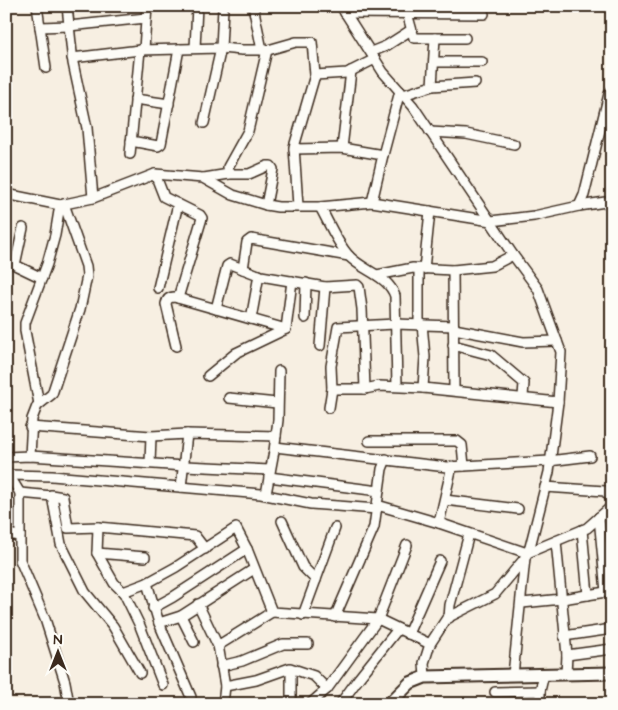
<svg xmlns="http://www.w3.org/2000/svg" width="618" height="710" font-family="'Architects Daughter',sans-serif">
<rect width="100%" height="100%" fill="#f7efe2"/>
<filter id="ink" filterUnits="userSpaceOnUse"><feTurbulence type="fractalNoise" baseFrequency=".02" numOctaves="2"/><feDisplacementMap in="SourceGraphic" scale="10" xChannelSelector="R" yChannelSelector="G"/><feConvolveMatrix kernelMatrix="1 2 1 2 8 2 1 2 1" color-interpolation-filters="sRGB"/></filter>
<g filter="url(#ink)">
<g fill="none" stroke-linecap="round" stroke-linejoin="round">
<defs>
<g id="street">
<path d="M37 6 46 68"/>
<path d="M67 6 73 63 87 128 93 198"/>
<path d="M253 6 262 50"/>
<path d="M341 6 383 72 413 106 513 255 538 289 561 352 558 402 549 472 530 547 525 558 513 675"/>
<path d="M345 13 484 14"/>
<path d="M407 13 414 38H465"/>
<path d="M40 27 69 26 146 18"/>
<path d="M195 48 197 6"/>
<path d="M144 49 147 6"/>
<path d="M371 52 386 46 411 30"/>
<path d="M72 58 140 50 221 48 242 50H268L296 42H312L315 75 294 147 298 206"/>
<path d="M434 62H482"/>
<path d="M315 75 347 73 375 59"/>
<path d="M432 86 435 38"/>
<path d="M403 95 432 86 475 83"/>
<path d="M135 99 169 104"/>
<path d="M204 123 221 48 223 8"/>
<path d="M430 132 466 134 514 144"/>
<path d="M131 141 158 146 161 144 179 49"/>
<path d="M342 148 351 71"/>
<path d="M294 149 342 148 383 155"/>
<path d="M130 154 140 50"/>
<path d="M155 174 164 197 200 215 202 218 178 298"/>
<path d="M229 174H249L267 166H271L273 169 266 205"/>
<path d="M204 178 229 174 228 167 248 131 267 50"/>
<path d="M6 194 60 205 93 198 155 174 203 178 233 195 266 205 278 207H320L372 202 491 221 534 216 579 206 612 201"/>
<path d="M372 202 383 155 400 91"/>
<path d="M579 206 584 195 609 94 612 90"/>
<path d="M320 207C329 223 336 241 348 255 362 271 388 275 395 296L397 386"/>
<path d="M23 228 15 265 42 278"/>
<path d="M243 269 247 242 251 239 349 256"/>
<path d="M419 269V324"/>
<path d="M424 269 430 211"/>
<path d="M453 270 454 390"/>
<path d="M377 275 413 268 453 270 492 266 513 255"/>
<path d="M158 288 178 204"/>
<path d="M216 309 227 266 230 264 261 276 325 287 357 285 359 287 362 309 365 389"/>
<path d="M305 318 306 283"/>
<path d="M251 319 259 275"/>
<path d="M422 324 425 357 423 388"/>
<path d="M454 329 523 342 557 341"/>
<path d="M453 345 491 355 524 383 523 397"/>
<path d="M176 346 166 304C167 299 169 297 174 297L286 329"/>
<path d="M320 346 325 287"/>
<path d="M208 376 236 353 286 329 292 281"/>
<path d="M332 389H365L379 386 423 388 558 402"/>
<path d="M229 398 277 403"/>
<path d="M39 404 25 331V323L47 264 55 235 60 205"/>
<path d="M329 408 332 389 331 366 338 327 395 324 454 326"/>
<path d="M30 427 151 436 187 434 276 436"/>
<path d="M369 441H457L462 445 464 466"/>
<path d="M275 447 447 467 549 461 590 456"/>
<path d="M30 456 32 419 37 406 52 394 80 309 87 276 86 266 64 204"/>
<path d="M6 457 30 456 185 466 270 470"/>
<path d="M150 463 151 436"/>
<path d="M6 470 20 493V560L45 619 65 682 69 704"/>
<path d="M9 475 52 476 261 494 311 504 377 509"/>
<path d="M269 477 379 491"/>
<path d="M181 487 187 434"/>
<path d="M545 487 605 491 612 500"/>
<path d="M20 493 52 496 61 544 85 592 113 626 140 673"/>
<path d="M266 494 274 451 278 420 279 371"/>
<path d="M51 495 63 497 68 528 98 527 195 536 205 549"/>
<path d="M445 500 518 509"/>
<path d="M377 505 439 523 527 553 587 528 612 506"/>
<path d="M599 517 606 592"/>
<path d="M282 521 303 567 316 580"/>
<path d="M439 523 452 466"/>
<path d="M98 527 97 553 114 583 124 593 140 626 163 685"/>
<path d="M582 530 588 595"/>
<path d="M6 534 20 536"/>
<path d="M556 541 567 655 566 674"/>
<path d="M97 553 145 557"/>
<path d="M147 583 159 623 191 697"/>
<path d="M123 592 147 583 176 567 236 528 247 549 272 612 378 619 430 644"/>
<path d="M522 603 562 599 612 591"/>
<path d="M198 604 217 644 219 645 272 612"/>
<path d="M153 608 173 597 247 549"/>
<path d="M303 615 335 528"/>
<path d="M181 616 194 642"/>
<path d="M335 617 374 527 382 469 386 459"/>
<path d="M449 618 450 605 469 534"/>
<path d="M159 623 181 616 254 569"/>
<path d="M408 634 440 561"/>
<path d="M564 636 612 629"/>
<path d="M218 645 225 686 223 704"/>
<path d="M567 655 612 649"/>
<path d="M221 666 242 661 283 644H308"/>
<path d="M425 677 424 663 430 644 447 618 495 594 525 558"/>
<path d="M225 686 256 680 290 668 314 676 327 689"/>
<path d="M495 692 540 691"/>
<path d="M291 704V669"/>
<path d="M310 704 327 689 378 619 407 545"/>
<path d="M340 704 359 678 398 629"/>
<path d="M540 704V691L544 674"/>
</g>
<path id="secondary" d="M389 704 410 683 425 677 612 673"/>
<path id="primary" d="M611 6 612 7"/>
</defs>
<!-- street casing -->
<use href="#street" stroke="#3b2a1e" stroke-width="12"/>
<!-- secondary casing -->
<use href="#secondary" stroke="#3b2a1e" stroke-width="15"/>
<!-- primary casing -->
<use href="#primary" stroke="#3b2a1e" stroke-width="18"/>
<!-- street -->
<use href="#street" stroke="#fdfcf7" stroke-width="9"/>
<!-- secondary -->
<use href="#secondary" stroke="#fdfcf7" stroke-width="11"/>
<!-- primary -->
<use href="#primary" stroke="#fdfcf7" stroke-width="14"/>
</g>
</g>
<!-- margin -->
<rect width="618" height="710" fill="none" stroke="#fdfcf7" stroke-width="25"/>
<rect x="12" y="12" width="593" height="685" fill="none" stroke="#3b2a1e" stroke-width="2" filter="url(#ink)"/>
<!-- north arrow -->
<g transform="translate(58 652)" stroke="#fdfcf7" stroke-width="4" paint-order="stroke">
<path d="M0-4L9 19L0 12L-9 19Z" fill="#3b2a1e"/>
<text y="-8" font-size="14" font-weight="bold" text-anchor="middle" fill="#3b2a1e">N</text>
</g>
</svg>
